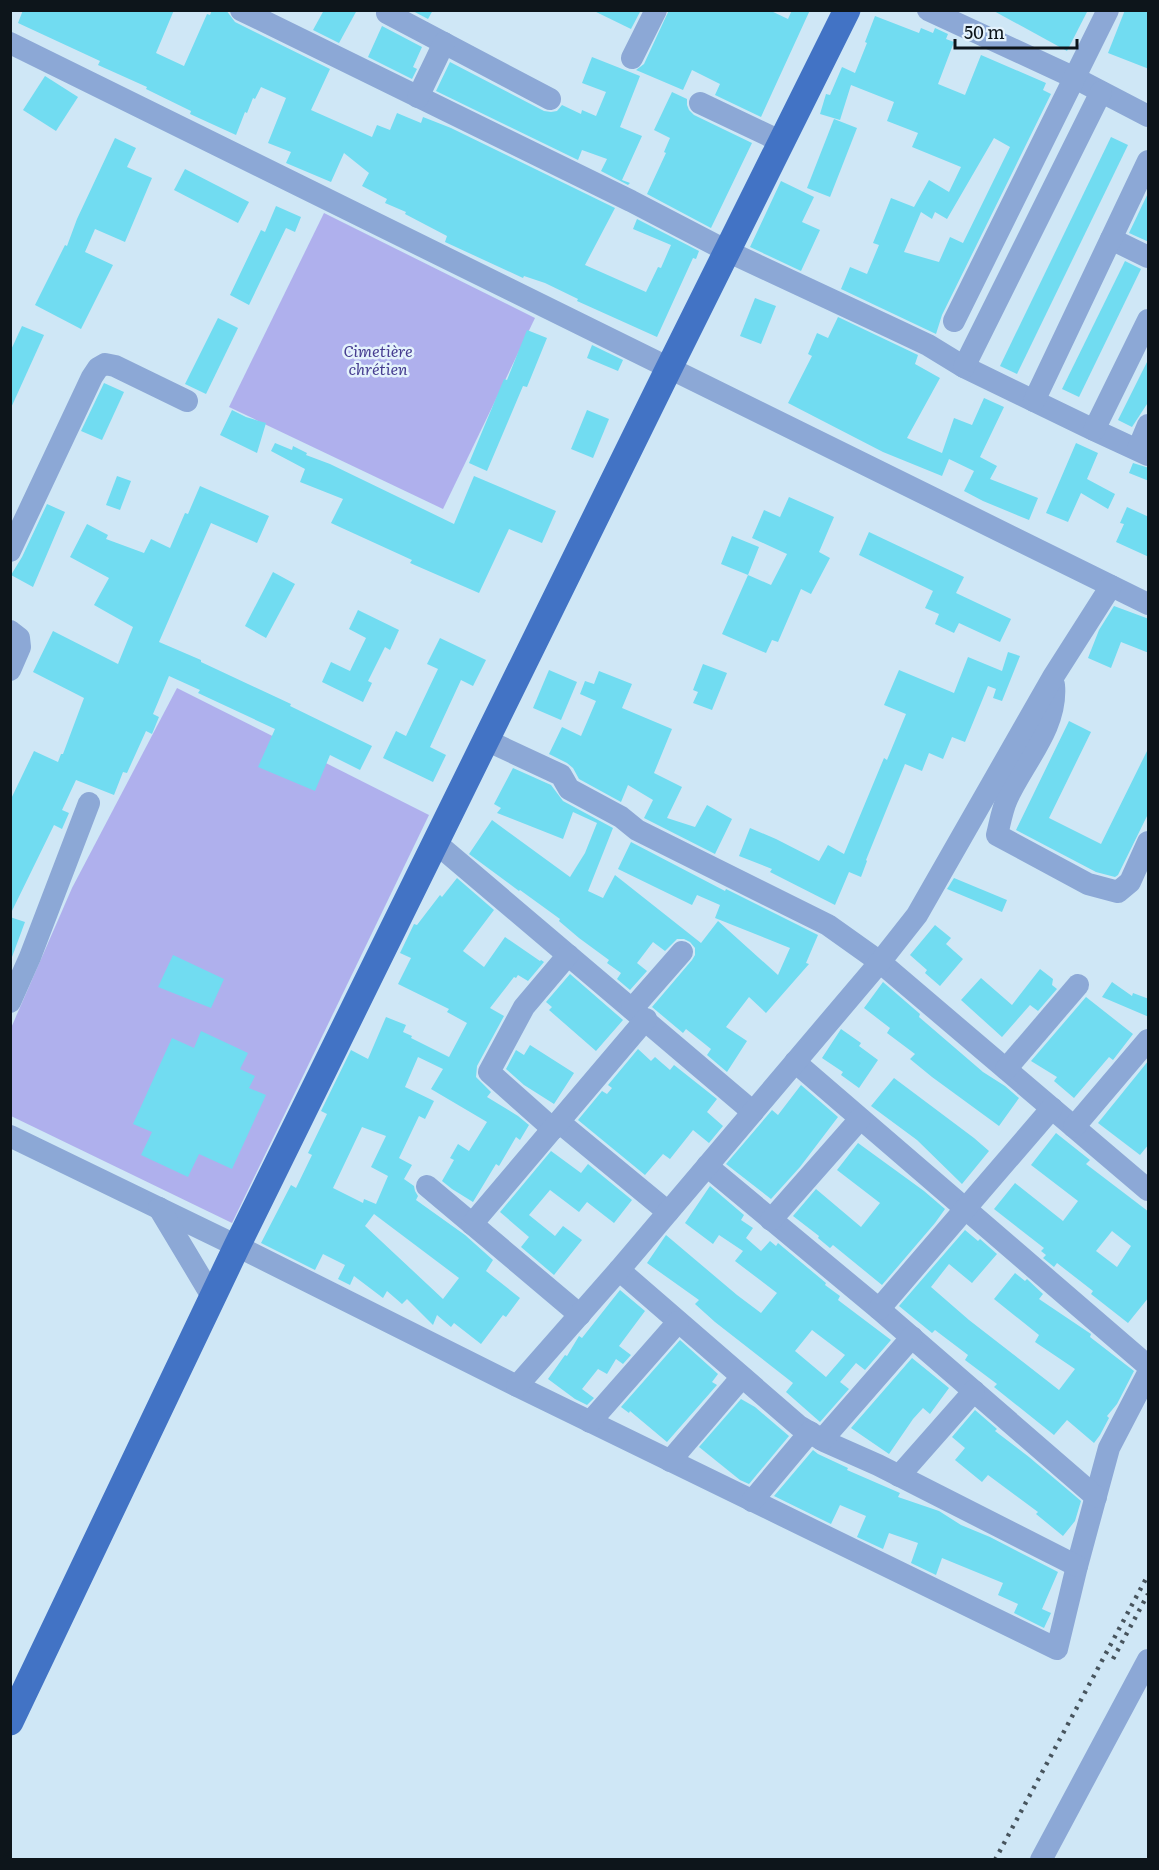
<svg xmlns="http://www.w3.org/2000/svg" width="1159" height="1870" font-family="Literata,serif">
<rect width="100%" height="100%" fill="#cfe7f6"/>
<!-- green -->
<g fill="#afb0ed">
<path d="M324 213 535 318 443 509 229 407Z"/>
<path d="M177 688 429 815 232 1223 11 1116V1028L72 888Z"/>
</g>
<!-- building -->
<g fill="#71dcf1" fill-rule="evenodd">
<path d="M23 10H174L156 53 184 66 207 14 210 15 212 10H226L235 22 330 69 311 110 372 137 377 125 390 130 397 113 421 123 423 117 451 128 615 208 585 265 646 292 658 267 661 268 671 245 633 229 637 219 699 251 696 259 693 258 657 337 577 301 578 299 545 283 524 276 523 278 445 242 447 236 405 214 406 212 385 203 387 199 362 186 369 173 344 153 331 182 286 163 291 152 268 143 286 98 261 87 255 99 253 98 247 113 245 112 236 135 190 114 191 111 146 89 147 87 98 65 100 61 18 23Z"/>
<path d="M324 10H357L339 43 313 30Z"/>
<path d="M411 10H433L428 19Z"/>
<path d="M592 10H641L631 29Z"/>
<path d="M669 10H769L788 19 792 10H810L761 117 715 95 720 84 692 70 683 90 636 70 644 64Z"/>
<path d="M992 10H1088L1067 51Z"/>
<path d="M1125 10H1149V69L1108 53Z"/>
<path d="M875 16 919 33 921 28 933 33 935 28 948 34 946 39 954 42 938 84 965 95 981 55 1046 83 1043 90 1051 94 942 315 936 334 841 289 850 267 867 274 879 245 873 243 891 198 914 207 929 180 949 192 961 167 912 147 918 133 887 121 894 102 851 85 840 120 820 114 826 94 830 95 842 67 855 73 867 43 865 42ZM994 138 1010 147 963 243 950 237 939 262 904 252 921 212 932 219 935 212 947 219Z"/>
<path d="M382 26 422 47 413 67 417 69 412 79 368 57Z"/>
<path d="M592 57 640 76 620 127 642 136 622 180 630 183 628 185 601 171 607 159 582 150 578 160 436 91 450 62 544 111 551 112 557 111 562 105 581 114 582 110 596 116 606 92 582 83Z"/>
<path d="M45 76 78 97 56 131 23 110Z"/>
<path d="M672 92 687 99V105L689 110 694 115 752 143 711 228 647 194 666 153 664 152 670 138 654 130Z"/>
<path d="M834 119 857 128 830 197 807 188Z"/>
<path d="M1111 137 1128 145 1017 374 1000 366Z"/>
<path d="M115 138 136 148 127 167 152 178 125 242 95 229 85 252 113 265 81 329 35 305 65 245 67 246 77 219Z"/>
<path d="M185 169 249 202 238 223 174 190Z"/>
<path d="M781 181 814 197 802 222 820 230 801 271 750 247Z"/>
<path d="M1149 191V242L1129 233Z"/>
<path d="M276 206 301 217 295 232 286 228 249 305 230 295 261 230 265 232Z"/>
<path d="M1125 261 1141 269 1079 397 1062 389Z"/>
<path d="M755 298 776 306 761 344 740 336Z"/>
<path d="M838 317 918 355 915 364 940 378 907 438 942 453 954 418 972 425 984 398 1004 407 980 457 997 466 990 479 1038 498 1029 520 983 501 964 491 974 471 949 459 942 476 883 452 788 403 812 356 808 354 817 333 828 338Z"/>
<path d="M218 318 238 328 206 394 185 384Z"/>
<path d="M22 326 44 335 10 410V352Z"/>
<path d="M527 330 547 338 527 387 523 386 487 471 469 463 504 379 507 380Z"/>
<path d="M592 345 623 360 618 371 587 358Z"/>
<path d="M1149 358V401L1132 427 1118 420Z"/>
<path d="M104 383 124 392 102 440 81 431Z"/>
<path d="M232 410 246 417 266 423 257 453 220 435Z"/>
<path d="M587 410 609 419 593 458 571 449Z"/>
<path d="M275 443 292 450 293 446 307 453 306 455 330 464 454 524 474 476 556 511 542 543 509 529 479 593 410 563 412 560 331 523 343 499 300 482 305 469 271 451Z"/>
<path d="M1076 443 1098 453 1087 479 1115 494 1108 509 1081 493 1068 522 1046 513Z"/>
<path d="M1133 463 1149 468V481L1129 473Z"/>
<path d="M117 476 131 481 120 510 106 505Z"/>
<path d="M200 486 269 516 257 543 211 523 159 642 201 660V662L291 704 290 706 372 746 360 770 330 755 315 791 258 767 275 729 198 693 200 690 169 676 153 714 159 717 152 734 146 731 127 773 123 772 114 795 76 780 62 810 69 813 62 829 54 825 10 915V801L34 751 58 762 61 754H63L84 698 33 672 53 631 118 664 133 627 94 605 109 578 70 557 87 524 108 535 106 539 144 553 151 539 170 548 185 513 188 514Z"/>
<path d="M789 497 834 517 819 552 830 558 811 594 801 589 778 642 772 640 766 653 722 634 748 575 721 564 732 536 759 547 748 575 771 585 787 554 752 538 764 510 780 517Z"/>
<path d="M47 504 65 512 33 587 11 575 22 557Z"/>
<path d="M1127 507 1149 517V557L1116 542 1124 524 1120 523Z"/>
<path d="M869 532 964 577 956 593 1011 619 1000 642 959 623 954 633 935 624 939 614 925 608 933 591 859 555Z"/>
<path d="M273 572 295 584 266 638 245 626Z"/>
<path d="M1114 606 1149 619V653L1121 642 1111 668 1088 658 1099 630Z"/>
<path d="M358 610 399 630 390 650 385 647 368 681 372 683 363 702 322 682 331 662 350 671 366 638 349 629Z"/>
<path d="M440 638 486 660 473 686 461 680 430 747 446 755 433 782 383 758 396 731 406 736 438 669 427 664Z"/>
<path d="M1008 652 1020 656 1002 701 993 698 996 689 988 686 965 742 952 737 943 759 929 753 922 771 905 764 866 860 867 861 861 877 849 872 835 905 770 872 772 869 739 856 750 828 776 839 819 861 828 845 844 854 884 758 887 760 906 714 884 705 899 670 954 693 968 657 1002 671Z"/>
<path d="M703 664 727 673 712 710 693 703 698 692 693 690Z"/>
<path d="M549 670 577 682 561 720 533 708Z"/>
<path d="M599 671 632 684 622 708 672 729 654 773 682 787 667 818 695 827 707 805 732 819 715 854 644 818 653 800 628 785 621 802 579 779 573 768 567 763 549 754 562 727 581 736 596 701 580 694 585 681 594 684Z"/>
<path d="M1069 721 1091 732 1049 818 1101 844 1149 747V812L1118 875 1115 877 1096 872 1016 830Z"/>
<path d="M513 768 551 785 563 801 613 828 588 891 603 898 615 875 701 943 718 921 778 975 790 948 715 918 720 905 697 895 692 905 618 869 631 842 725 891 726 889 818 935 806 963 809 964 766 1013 749 997 726 1027 747 1041 727 1072 707 1055 711 1049 686 1029 683 1033 652 1007 692 960 695 955V948L690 942 684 939H677L665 951 653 942 637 963 647 971 630 990 617 979 621 973 607 963 609 960 579 938 559 921 560 919 520 890 519 891 469 854 492 820 570 877 585 853 597 823 573 812 563 839 497 813 501 808 494 804Z"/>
<path d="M457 878 494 910 463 951 484 967 505 937 540 961 541 960 544 962 528 981 518 975 516 978 514 977 490 1008 504 1016 477 1066 476 1077 491 1092 487 1097 518 1116 529 1125 520 1140 516 1137 499 1166 496 1164 473 1202 452 1189 442 1181 454 1160 450 1158 458 1144 469 1151 487 1122 431 1089 443 1069 418 1057 405 1087 434 1101 425 1119 419 1116 399 1158 412 1165 404 1179 414 1186 415 1191 418 1196 416 1200 465 1235 493 1260 486 1271 520 1298 506 1317 503 1315 481 1344 454 1323 451 1327 437 1315 433 1325 407 1299 402 1304 387 1291 383 1298 354 1276 350 1285 338 1279 345 1265 323 1254 315 1270 261 1243 291 1185 296 1188 312 1155 308 1153 327 1114 321 1111 351 1050 368 1059 386 1017 406 1025 403 1032 412 1036 411 1038 449 1057 467 1023 447 1012 449 1009 398 984 411 958 400 953 414 924 417 925 440 895 442 897ZM362 1127 386 1136 371 1167 388 1176 376 1204 364 1199 363 1203 333 1188ZM374 1214 459 1278 443 1299 365 1226Z"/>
<path d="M954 878 1007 900 1002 912 947 889Z"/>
<path d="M10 917 25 922 12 957H10Z"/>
<path d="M935 925 951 938 946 944 963 959 940 986 925 973 927 970 910 955Z"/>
<path d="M173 955 224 979 211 1008 158 987Z"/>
<path d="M1040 969 1053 979 1052 985 1057 989 1038 1011 1030 1005 1002 1037 961 1000 981 978 1012 1005Z"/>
<path d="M570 974 623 1020 596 1051 549 1010 552 1007 546 1002Z"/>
<path d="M883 982 920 1014 919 1017 983 1072 1005 1086 1019 1098 999 1126 932 1077 910 1059 915 1054 887 1033 890 1028 864 1008Z"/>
<path d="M1112 982 1132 996 1133 993 1149 999V1017L1102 997Z"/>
<path d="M1086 997 1133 1034 1113 1060 1109 1057 1074 1098 1054 1081 1057 1077 1031 1061Z"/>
<path d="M841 1029 861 1043 859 1046 878 1060 859 1088 841 1075 843 1072 822 1058Z"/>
<path d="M201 1031 248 1053 240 1069 255 1076 249 1088 266 1095 232 1169 199 1154 188 1177 141 1155 152 1132 133 1124 172 1038 194 1048Z"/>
<path d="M530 1045 574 1073 554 1104 524 1085 506 1069 516 1050 524 1055Z"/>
<path d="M638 1049 651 1061 655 1057 670 1070 674 1065 717 1099 707 1112 723 1126 709 1143 693 1130 670 1159 663 1154 645 1175 578 1120 602 1091 607 1094 612 1088 608 1085Z"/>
<path d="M1149 1060V1144L1140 1155 1098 1123Z"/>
<path d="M894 1078 974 1138 989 1151 962 1184 917 1140 871 1106Z"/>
<path d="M801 1085 838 1117 800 1167 771 1199 726 1164 772 1110 778 1115Z"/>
<path d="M1056 1133 1090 1160 1086 1164 1149 1212V1297L1128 1323 1091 1294 1093 1291 1057 1263 1054 1267 1043 1258 1046 1255 1041 1251 1044 1248 994 1209 1015 1183 1063 1221 1078 1201 1031 1165ZM1112 1231 1131 1246 1117 1267 1096 1251Z"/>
<path d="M858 1143 924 1191 945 1209 935 1223 882 1285 833 1245 830 1248 818 1238 819 1236 793 1216 816 1189 861 1227 880 1203 837 1170Z"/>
<path d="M551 1151 581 1173 588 1164 632 1200 614 1223 587 1202 579 1212 550 1190 529 1215 555 1236 563 1226 582 1240 554 1275 521 1247 529 1237 500 1212Z"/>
<path d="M710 1186 744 1215 741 1220 753 1228 746 1238 761 1251 770 1241 776 1246 778 1243 826 1283 825 1285 840 1296 838 1300 891 1340 865 1370 856 1363 840 1382 849 1389 820 1422 786 1392 793 1383 715 1322 695 1304 699 1300 647 1263 666 1235 737 1295 761 1313 777 1293 735 1261 743 1251 719 1235 713 1244 685 1223ZM812 1330 845 1355 826 1377 795 1351Z"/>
<path d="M965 1230 978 1241 980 1239 997 1254 972 1283 949 1264 931 1287 969 1320 1059 1390 1075 1369 1035 1342 1039 1335 994 1299 1015 1273 1025 1281 1027 1279 1043 1294 1039 1299 1091 1334 1090 1337 1134 1371 1117 1404 1107 1416 1109 1418 1100 1435 1094 1443 1067 1420 1054 1435 994 1387 997 1384 965 1360 968 1355 935 1330 932 1333 899 1306Z"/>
<path d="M620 1290 645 1311 619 1346 631 1355 623 1364 616 1359 607 1374 598 1369 582 1389 594 1398 587 1405 575 1399 548 1379 565 1355 567 1356 579 1336 582 1338Z"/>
<path d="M680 1340 718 1374 712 1382 717 1385 667 1442 630 1411 629 1413 621 1407Z"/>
<path d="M912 1358 949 1388 930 1414 923 1408 913 1419 889 1454 851 1428Z"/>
<path d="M741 1399 755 1407 789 1436 749 1484 740 1480 699 1447Z"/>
<path d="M975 1410 997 1429 995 1431 1029 1457 1081 1501 1075 1521 1063 1536 1036 1514 1038 1512 988 1475 982 1482 955 1460 965 1448 952 1437Z"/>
<path d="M813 1450 818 1454 848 1468 847 1470 900 1493 898 1497 939 1511 961 1525 990 1537 1058 1572 1042 1609 1051 1613 1044 1628 1014 1613 1018 1604 998 1595 1003 1583 942 1558 936 1575 911 1563 918 1543 889 1533 883 1549 857 1537 866 1516 840 1505 831 1524 774 1496Z"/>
</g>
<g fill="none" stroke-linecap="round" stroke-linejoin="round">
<!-- minor -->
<g stroke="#8ca8d6" stroke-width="22">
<path d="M241 10 631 201 727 251 892 328 928 345 964 367 1094 430 1148 455"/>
<path d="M928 10 1075 78 1148 116"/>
<path d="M387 13 550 99"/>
<path d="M10 43 1148 604"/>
<path d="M632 58 656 10"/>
<path d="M418 97 444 43"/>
<path d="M700 103 782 142"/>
<path d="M1111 239 1148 257"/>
<path d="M954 321 1108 10"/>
<path d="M964 367 1101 92"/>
<path d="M1034 401 1148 161"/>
<path d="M1094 430 1148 320"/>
<path d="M1138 449 1148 425"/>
<path d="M10 551 92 377 98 368 105 364 115 366 187 401"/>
<path d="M10 631 19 638 20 647 10 670"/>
<path d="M1054 685C1058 727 1023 763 1007 799 1002 810 1000 823 997 835L1088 884 1118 892 1130 882 1148 842"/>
<path d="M486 740 561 775 569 789 621 817 637 830 828 925 880 962 1148 1190"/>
<path d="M436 843 753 1112"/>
<path d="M10 1002 30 957 89 803"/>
<path d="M632 1009 682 952"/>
<path d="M795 1062 1148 1366"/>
<path d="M1006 1069 1078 985"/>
<path d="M559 1122 668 1212"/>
<path d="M1074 1127 1148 1040"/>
<path d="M553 1129 489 1072 524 1007 568 955"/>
<path d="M10 1136 237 1246 517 1386 1057 1649 1077 1566 1109 1448 1148 1373"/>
<path d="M707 1166 879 1309 1096 1497"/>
<path d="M427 1186 580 1315"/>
<path d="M159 1208 213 1298"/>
<path d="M771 1220 860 1119"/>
<path d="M472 1224 646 1019"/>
<path d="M619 1270 799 1426 826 1442 878 1465 1077 1566"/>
<path d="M879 1309 1052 1108"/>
<path d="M517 1386 619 1270 880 962 917 915 1053 677 1111 586"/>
<path d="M590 1422 678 1322"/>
<path d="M822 1440 912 1337"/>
<path d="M670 1461 742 1377"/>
<path d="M899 1476 974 1391"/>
<path d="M752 1501 810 1432"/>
<path d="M1041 1860 1148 1660"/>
</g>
<!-- major -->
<path stroke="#4273c5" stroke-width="27" d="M10 1722 237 1246 669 368 847 10"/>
<!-- rail -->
<g stroke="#47545d" stroke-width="4.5" stroke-dasharray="3 6" stroke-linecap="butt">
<path d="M1113 1659 1148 1594"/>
<path d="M995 1860 1148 1575"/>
</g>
</g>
<g text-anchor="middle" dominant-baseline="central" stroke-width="5" stroke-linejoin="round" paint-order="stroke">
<!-- park labels -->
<g font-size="16" font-style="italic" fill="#463d90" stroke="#e4f2fc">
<text x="378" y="350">Cimetière<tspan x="378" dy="18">chrétien</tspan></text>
</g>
</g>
<!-- border -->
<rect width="1159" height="1870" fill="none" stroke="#0d151b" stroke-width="24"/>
<!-- scale -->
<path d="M955 39v9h122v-9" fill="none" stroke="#0d151b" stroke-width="3"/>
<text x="964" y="39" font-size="18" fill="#0d151b" stroke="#e4f2fc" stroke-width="4.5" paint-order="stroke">50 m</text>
</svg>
